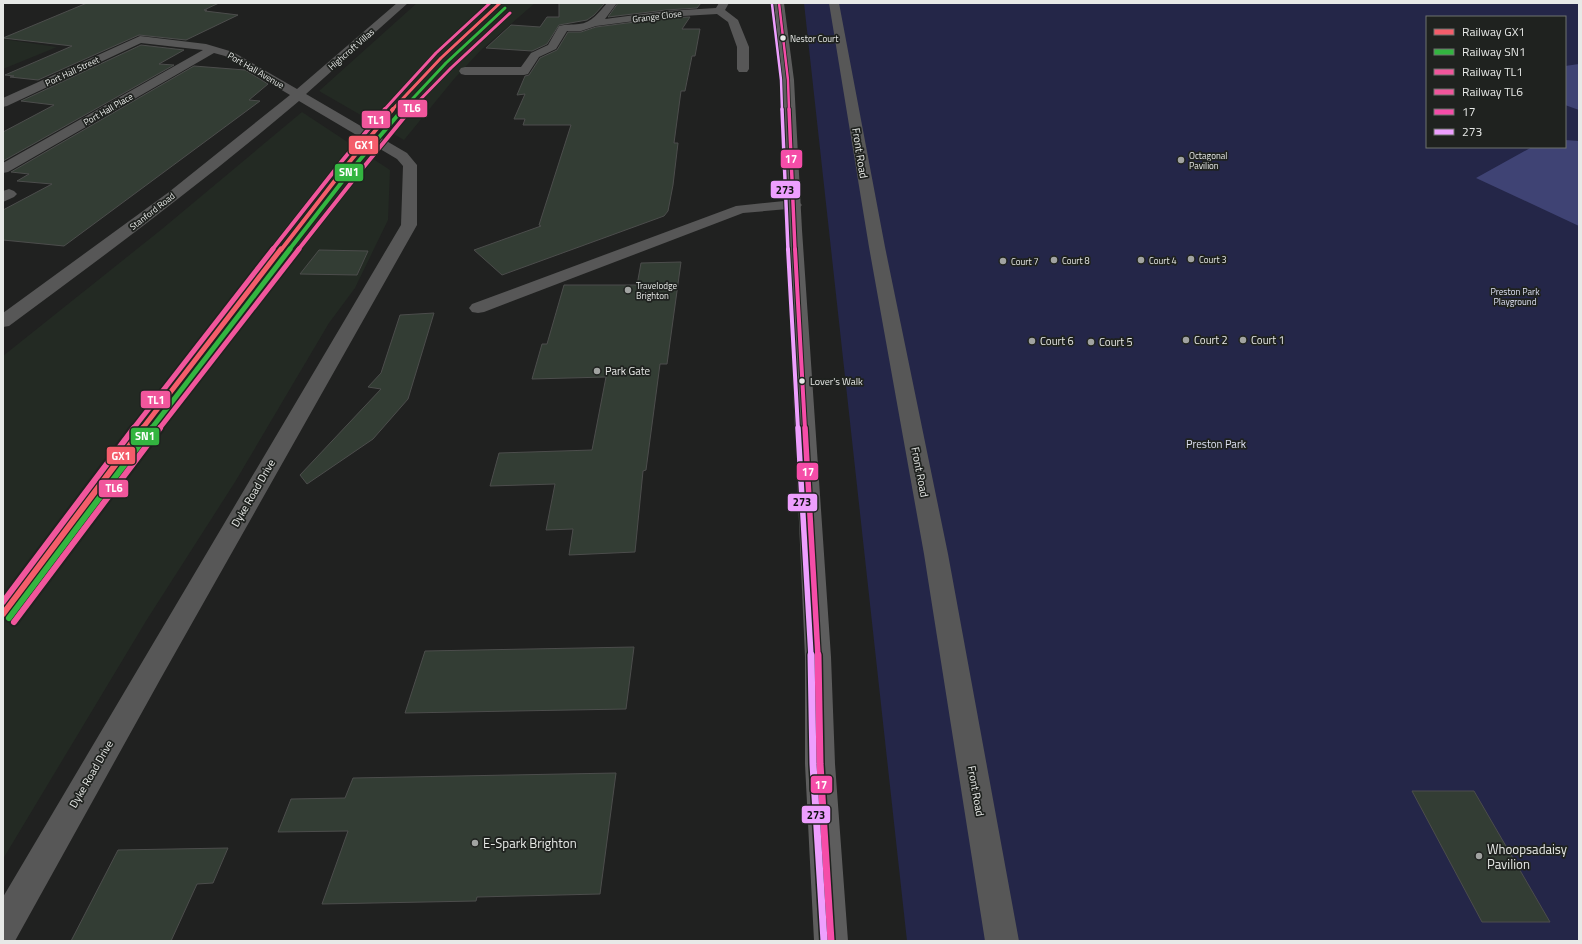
<svg xmlns="http://www.w3.org/2000/svg" width="1582" height="944" font-family="'Titillium Web',sans-serif">
<rect width="100%" height="100%" fill="#202120"/>
<!-- built -->
<g fill="#232a23">
<path d="M417 3H535L481 50 454 79 404 140 319 91Z"/>
<path d="M3 39 57 47 3 69Z"/>
<path d="M302 112 390 170 388 220 355 288 329 323 235 482 146 621 3 859V356L162 229Z"/>
</g>
<!-- green -->
<path fill="#242648" fill-rule="evenodd" d="M804 3H1579V941H907ZM1427 17H1565V147H1427Z"/>
<!-- forest -->
<g fill="#3f4374">
<path d="M1579 64V110L1565 105V66Z"/>
<path d="M1565 140 1579 141V226L1476 178 1532 147H1565Z"/>
</g>
<!-- building -->
<g fill="#333d34" stroke="#4c4d4c">
<path d="M87 3H219L204 10H207L205 11 238 15 186 40 139 35 38 80 10 77 14 76 5 75 72 46 3 38Z"/>
<path d="M559 3H605L594 15 587 20 559 25 547 44 532 51 486 48 511 25 540 27 547 17H559Z"/>
<path d="M618 3H701L697 8 666 10 608 17Z"/>
<path d="M690 17 682 29H700L695 56H692L685 91H681L674 143H678L673 185 668 211 664 216 502 275 474 250 541 226 539 225 571 125H523L525 119H514L525 94 517 95 525 76 529 75 540 58 557 50 568 32H581L596 27 666 18Z"/>
<path d="M141 45 184 50 159 64 174 65 3 161V132L54 105 21 101Z"/>
<path d="M194 66 245 70 268 84 249 100 260 101 64 246 3 240V210L52 184 17 181 29 174 11 172Z"/>
<path d="M319 250 368 251 357 275 300 274Z"/>
<path d="M681 262 667 364H660L646 470 643 471 635 552 569 555 573 529 546 530 555 484 490 486 499 453 592 450 606 377 532 379 542 344H547L564 285H637L641 263Z"/>
<path d="M434 313 408 399 373 439 307 484 300 475 381 389 368 387 381 373 400 315Z"/>
<path d="M634 647 626 709 405 713 425 651Z"/>
<path d="M616 773 600 894 477 897 476 901 322 904 348 831 278 832 291 799 345 798 353 778Z"/>
<path d="M1412 791H1474L1550 922H1482Z"/>
<path d="M228 848 213 883 197 884 171 941H71L118 850Z"/>
</g>
<g fill="none" stroke-linecap="round" stroke-linejoin="round">
<!-- street -->
<g fill="#575757" fill-rule="evenodd">
<path d="M397 3H408L306 94 407 153 417 165V225L161 678 15 941H3V897L401 225 403 166 397 159 299 101C206 180 108 253 9 326L3 327V313L169 192 290 95 225 56 214 53 8 172 3 173V163L203 50 141 43 7 106 3 107V98L140 36 206 44 233 52 297 89Z"/>
<path d="M607 3H617L605 19 666 11 716 8 719 3H729L725 10 738 20 749 47V69L747 72H739L737 69V47L728 22 717 14 666 17 596 26 581 31H567L556 49 539 57 528 74 524 75H465L461 74 459 71 461 68 465 67H521L531 53 548 45 559 26C566 24 572 25 579 24 592 23 599 12 607 3Z"/>
<path d="M829 3H839L885 247 948 554 1019 941H985L924 554 869 247Z"/>
<path d="M9 189 14 191 17 194 14 197 3 202V191Z"/>
<path d="M794 200 799 202 802 205 799 208 743 213 484 312 478 313 472 312 469 308 472 304 736 206Z"/>
</g>
<!-- highway -->
<path fill="#5d5d5d" fill-rule="evenodd" d="M774 3H784L794 80 802 230 831 657 835 764 848 941H814L805 764V657L786 230 782 80Z"/>
<defs>
<path id="bus-1-far4" d="M779 3 788 80 789 110"/>
<path id="bus-1-far3" d="M789 109 795 250"/>
<path id="bus-1-far2" d="M795 249 805 429"/>
<path id="bus-1-far1" d="M805 428 818 656"/>
<path id="bus-1" d="M818 655 820 764 831 941"/>
<path id="bus-2-far4" d="M772 4 781 80 782 110"/>
<path id="bus-2-far3" d="M782 109 788 250"/>
<path id="bus-2-far2" d="M788 249 798 429"/>
<path id="bus-2-far1" d="M798 428 811 656"/>
<path id="bus-2" d="M811 655 813 764 824 941"/>
</defs>
<!-- bus-1-far4 casing -->
<use href="#bus-1-far4" stroke="#1f221f" stroke-width="4"/>
<!-- bus-1-far3 casing -->
<use href="#bus-1-far3" stroke="#1f221f" stroke-width="5.5"/>
<!-- bus-1-far2 casing -->
<use href="#bus-1-far2" stroke="#1f221f" stroke-width="6"/>
<!-- bus-1-far1 casing -->
<use href="#bus-1-far1" stroke="#1f221f" stroke-width="8"/>
<!-- bus-1 casing -->
<use href="#bus-1" stroke="#1f221f" stroke-width="10"/>
<!-- bus-2-far4 casing -->
<use href="#bus-2-far4" stroke="#1f221f" stroke-width="4"/>
<!-- bus-2-far3 casing -->
<use href="#bus-2-far3" stroke="#1f221f" stroke-width="5.5"/>
<!-- bus-2-far2 casing -->
<use href="#bus-2-far2" stroke="#1f221f" stroke-width="6"/>
<!-- bus-2-far1 casing -->
<use href="#bus-2-far1" stroke="#1f221f" stroke-width="8"/>
<!-- bus-2 casing -->
<use href="#bus-2" stroke="#1f221f" stroke-width="10"/>
<!-- bus-1-far4 -->
<use href="#bus-1-far4" stroke="#f54da8" stroke-width="2.5"/>
<!-- bus-1-far3 -->
<use href="#bus-1-far3" stroke="#f54da8" stroke-width="3.5"/>
<!-- bus-1-far2 -->
<use href="#bus-1-far2" stroke="#f54da8" stroke-width="4"/>
<!-- bus-1-far1 -->
<use href="#bus-1-far1" stroke="#f54da8" stroke-width="5.5"/>
<!-- bus-1 -->
<use href="#bus-1" stroke="#f54da8" stroke-width="7"/>
<!-- bus-2-far4 -->
<use href="#bus-2-far4" stroke="#ee9ffe" stroke-width="2.5"/>
<!-- bus-2-far3 -->
<use href="#bus-2-far3" stroke="#ee9ffe" stroke-width="3.5"/>
<!-- bus-2-far2 -->
<use href="#bus-2-far2" stroke="#ee9ffe" stroke-width="4"/>
<!-- bus-2-far1 -->
<use href="#bus-2-far1" stroke="#ee9ffe" stroke-width="5.5"/>
<!-- bus-2 -->
<use href="#bus-2" stroke="#ee9ffe" stroke-width="7"/>
<defs>
<path id="rail-1-far3" d="M392 110 441 58 500 3"/>
<path id="rail-1-far2" d="M281 250 347 165 393 109"/>
<path id="rail-1-far1" d="M142 429 281 249"/>
<path id="rail-1" d="M3 614 143 428"/>
<path id="rail-2-far3" d="M402 110 446 63 505 8"/>
<path id="rail-2-far2" d="M289 250 352 169 403 109"/>
<path id="rail-2-far1" d="M151 429 290 249"/>
<path id="rail-2" d="M9 618 152 428"/>
<path id="rail-3-far3" d="M384 110 436 53 490 3"/>
<path id="rail-3-far2" d="M272 250 342 161 385 109"/>
<path id="rail-3-far1" d="M133 429 273 249"/>
<path id="rail-3" d="M3 602 134 428"/>
<path id="rail-4-far3" d="M410 110 451 68 510 13"/>
<path id="rail-4-far2" d="M298 250 358 174 411 109"/>
<path id="rail-4-far1" d="M159 429 299 249"/>
<path id="rail-4" d="M14 622 160 428"/>
</defs>
<!-- rail-1-far3 casing -->
<use href="#rail-1-far3" stroke="#1f221f" stroke-width="4.5"/>
<!-- rail-1-far2 casing -->
<use href="#rail-1-far2" stroke="#1f221f" stroke-width="6"/>
<!-- rail-1-far1 casing -->
<use href="#rail-1-far1" stroke="#1f221f" stroke-width="8"/>
<!-- rail-1 casing -->
<use href="#rail-1" stroke="#1f221f" stroke-width="10"/>
<!-- rail-2-far3 casing -->
<use href="#rail-2-far3" stroke="#1f221f" stroke-width="4.5"/>
<!-- rail-2-far2 casing -->
<use href="#rail-2-far2" stroke="#1f221f" stroke-width="6"/>
<!-- rail-2-far1 casing -->
<use href="#rail-2-far1" stroke="#1f221f" stroke-width="8"/>
<!-- rail-2 casing -->
<use href="#rail-2" stroke="#1f221f" stroke-width="10"/>
<!-- rail-3-far3 casing -->
<use href="#rail-3-far3" stroke="#1f221f" stroke-width="4.5"/>
<!-- rail-3-far2 casing -->
<use href="#rail-3-far2" stroke="#1f221f" stroke-width="6"/>
<!-- rail-3-far1 casing -->
<use href="#rail-3-far1" stroke="#1f221f" stroke-width="8"/>
<!-- rail-3 casing -->
<use href="#rail-3" stroke="#1f221f" stroke-width="10"/>
<!-- rail-4-far3 casing -->
<use href="#rail-4-far3" stroke="#1f221f" stroke-width="4.5"/>
<!-- rail-4-far2 casing -->
<use href="#rail-4-far2" stroke="#1f221f" stroke-width="6"/>
<!-- rail-4-far1 casing -->
<use href="#rail-4-far1" stroke="#1f221f" stroke-width="8"/>
<!-- rail-4 casing -->
<use href="#rail-4" stroke="#1f221f" stroke-width="10"/>
<!-- rail-1-far3 -->
<use href="#rail-1-far3" stroke="#f45d6b" stroke-width="3"/>
<!-- rail-1-far2 -->
<use href="#rail-1-far2" stroke="#f45d6b" stroke-width="4"/>
<!-- rail-1-far1 -->
<use href="#rail-1-far1" stroke="#f45d6b" stroke-width="5"/>
<!-- rail-1 -->
<use href="#rail-1" stroke="#f45d6b" stroke-width="6"/>
<!-- rail-2-far3 -->
<use href="#rail-2-far3" stroke="#33b540" stroke-width="3"/>
<!-- rail-2-far2 -->
<use href="#rail-2-far2" stroke="#33b540" stroke-width="4"/>
<!-- rail-2-far1 -->
<use href="#rail-2-far1" stroke="#33b540" stroke-width="5"/>
<!-- rail-2 -->
<use href="#rail-2" stroke="#33b540" stroke-width="6"/>
<!-- rail-3-far3 -->
<use href="#rail-3-far3" stroke="#f1569c" stroke-width="3"/>
<!-- rail-3-far2 -->
<use href="#rail-3-far2" stroke="#f1569c" stroke-width="4"/>
<!-- rail-3-far1 -->
<use href="#rail-3-far1" stroke="#f1569c" stroke-width="5"/>
<!-- rail-3 -->
<use href="#rail-3" stroke="#f1569c" stroke-width="6"/>
<!-- rail-4-far3 -->
<use href="#rail-4-far3" stroke="#f1569c" stroke-width="3"/>
<!-- rail-4-far2 -->
<use href="#rail-4-far2" stroke="#f1569c" stroke-width="4"/>
<!-- rail-4-far1 -->
<use href="#rail-4-far1" stroke="#f1569c" stroke-width="5"/>
<!-- rail-4 -->
<use href="#rail-4" stroke="#f1569c" stroke-width="6"/>
</g>
<!-- markers -->
<g fill="#e7e9e7" stroke="#1f221f" stroke-width="1.5">
<circle cx="783" cy="38" r="3.5"/>
<circle cx="802" cy="381" r="3.5"/>
</g>
<g fill="#a1a3a1" stroke="#1f221f" stroke-width="1.5">
<circle cx="1181" cy="160" r="4"/>
<circle cx="1191" cy="259" r="4"/>
<circle cx="1054" cy="260" r="4"/>
<circle cx="1141" cy="260" r="4"/>
<circle cx="1003" cy="261" r="4"/>
<circle cx="628" cy="290" r="4"/>
<circle cx="1186" cy="340" r="4"/>
<circle cx="1243" cy="340" r="4"/>
<circle cx="1032" cy="341" r="4"/>
<circle cx="1091" cy="342" r="4"/>
<circle cx="597" cy="371" r="4"/>
<circle cx="475" cy="843" r="4"/>
<circle cx="1479" cy="856" r="4"/>
</g>
<g text-anchor="middle" dominant-baseline="central" stroke-width="3.5" stroke-linejoin="round" paint-order="stroke">
<!-- far-street labels -->
<g font-size="9" fill="#e7e9e7" stroke="#1f221f">
<text transform="translate(657 16) rotate(-7)">Grange Close</text>
<text transform="translate(351 49) rotate(-41)">Highcroft Villas</text>
<text transform="translate(256 70) rotate(30)">Port Hall Avenue</text>
<text transform="translate(72 71) rotate(-25)">Port Hall Street</text>
<text transform="translate(108 109) rotate(-30)">Port Hall Place</text>
<text transform="translate(152 211) rotate(-38)">Stanford Road</text>
</g>
<!-- far-bus labels -->
<g font-size="9" fill="#e7e9e7" stroke="#1f221f" text-anchor="start">
<text x="790" y="38">Nestor Court</text>
</g>
<!-- far-poi labels -->
<g font-size="9" fill="#e7e9e7" stroke="#1f221f" text-anchor="start">
<text x="1189" y="155">Octagonal<tspan x="1189" dy="10">Pavilion</tspan></text>
<text x="1199" y="259">Court 3</text>
<text x="1062" y="260">Court 8</text>
<text x="1149" y="260">Court 4</text>
<text x="1011" y="261">Court 7</text>
<text x="636" y="285">Travelodge<tspan x="636" dy="10">Brighton</tspan></text>
</g>
<!-- far-park labels -->
<g font-size="9" fill="#dee1f3" stroke="#1f221f">
<text x="1515" y="291">Preston Park<tspan x="1515" dy="10">Playground</tspan></text>
</g>
<!-- bus labels -->
<g font-size="10" fill="#e7e9e7" stroke="#1f221f" text-anchor="start">
<text x="810" y="381">Lover's Walk</text>
</g>
<!-- street labels -->
<g font-size="11" fill="#e7e9e7" stroke="#1f221f">
<text transform="translate(860 153) rotate(81)">Front Road</text>
<text transform="translate(920 472) rotate(79)">Front Road</text>
<text transform="translate(253 493) rotate(-60)">Dyke Road Drive</text>
<text transform="translate(91 774) rotate(-60)">Dyke Road Drive</text>
<text transform="translate(976 791) rotate(80)">Front Road</text>
</g>
<!-- poi labels -->
<g font-size="11" fill="#e7e9e7" stroke="#1f221f" text-anchor="start">
<text x="1194" y="340">Court 2</text>
<text x="1251" y="340">Court 1</text>
<text x="1040" y="341">Court 6</text>
<text x="1099" y="342">Court 5</text>
<text x="605" y="371">Park Gate</text>
</g>
<!-- park labels -->
<g font-size="11" fill="#dee1f3" stroke="#1f221f">
<text x="1216" y="444">Preston Park</text>
</g>
<!-- near-poi labels -->
<g font-size="13" fill="#e7e9e7" stroke="#1f221f" text-anchor="start">
<text x="483" y="843">E-Spark Brighton</text>
<text x="1487" y="849">Whoopsadaisy<tspan x="1487" dy="15">Pavilion</tspan></text>
</g>
</g>
<g stroke="#1f221f" stroke-width="1.5">
<rect x="397" y="99" width="31" height="19" rx="4" fill="#f1569c"/>
<rect x="361" y="110" width="30" height="19" rx="4" fill="#f1569c"/>
<rect x="348" y="135" width="31" height="20" rx="4" fill="#f45d6b"/>
<rect x="780" y="149" width="23" height="20" rx="4" fill="#f54da8"/>
<rect x="334" y="163" width="30" height="19" rx="4" fill="#33b540"/>
<rect x="770" y="180" width="31" height="19" rx="4" fill="#ee9ffe"/>
<rect x="140" y="390" width="31" height="19" rx="4" fill="#f1569c"/>
<rect x="130" y="427" width="30" height="19" rx="4" fill="#33b540"/>
<rect x="106" y="446" width="30" height="19" rx="4" fill="#f45d6b"/>
<rect x="796" y="462" width="23" height="19" rx="4" fill="#f54da8"/>
<rect x="98" y="479" width="31" height="19" rx="4" fill="#f1569c"/>
<rect x="787" y="493" width="31" height="19" rx="4" fill="#ee9ffe"/>
<rect x="810" y="775" width="23" height="19" rx="4" fill="#f54da8"/>
<rect x="801" y="805" width="30" height="19" rx="4" fill="#ee9ffe"/>
</g>
<g font-size="11" text-anchor="middle" font-weight="bold" fill="#fff">
<text x="412" y="112">TL6</text>
<text x="376" y="124">TL1</text>
<text x="364" y="149">GX1</text>
<text x="791" y="163">17</text>
<text x="349" y="176">SN1</text>
<text x="156" y="404">TL1</text>
<text x="145" y="440">SN1</text>
<text x="121" y="460">GX1</text>
<text x="808" y="476">17</text>
<text x="114" y="492">TL6</text>
<text x="821" y="789">17</text>
</g>
<g font-size="11" text-anchor="middle" font-weight="bold" fill="#111">
<text x="785" y="194">273</text>
<text x="802" y="506">273</text>
<text x="816" y="819">273</text>
</g>
<!-- border -->
<rect width="1582" height="944" fill="none" stroke="#e7e9e7" stroke-width="8"/>
<!-- legend -->
<rect x="1426" y="16" width="140" height="132" fill="#1f221f" stroke="#6f726f"/>
<rect x="1434" y="29" width="20" height="6" fill="#f45d6b" stroke="#6f726f"/>
<text x="1462" y="36" font-size="12" fill="#e7e9e7">Railway GX1</text>
<rect x="1434" y="49" width="20" height="6" fill="#33b540" stroke="#6f726f"/>
<text x="1462" y="56" font-size="12" fill="#e7e9e7">Railway SN1</text>
<rect x="1434" y="69" width="20" height="6" fill="#f1569c" stroke="#6f726f"/>
<text x="1462" y="76" font-size="12" fill="#e7e9e7">Railway TL1</text>
<rect x="1434" y="89" width="20" height="6" fill="#f1569c" stroke="#6f726f"/>
<text x="1462" y="96" font-size="12" fill="#e7e9e7">Railway TL6</text>
<rect x="1434" y="109" width="20" height="6" fill="#f54da8" stroke="#6f726f"/>
<text x="1462" y="116" font-size="12" fill="#e7e9e7">17</text>
<rect x="1434" y="129" width="20" height="6" fill="#ee9ffe" stroke="#6f726f"/>
<text x="1462" y="136" font-size="12" fill="#e7e9e7">273</text>
</svg>
